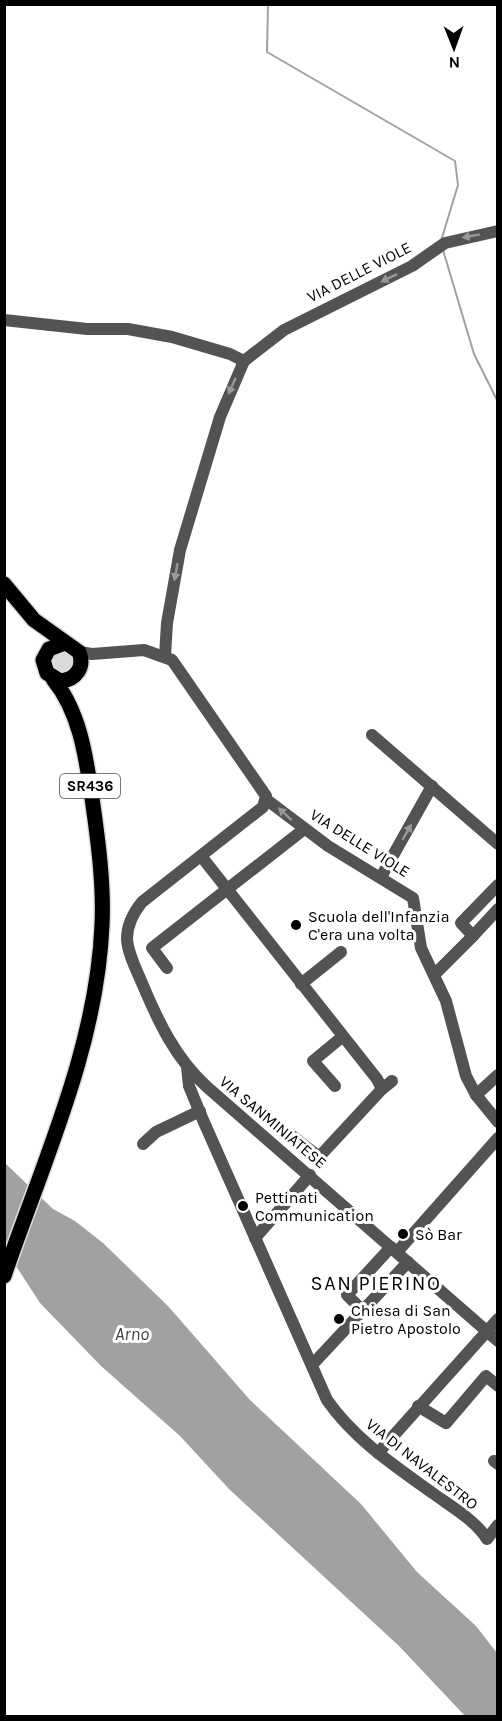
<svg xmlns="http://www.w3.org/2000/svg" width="502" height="1721" font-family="Karla,sans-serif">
<rect width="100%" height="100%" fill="#fff"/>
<!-- green -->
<path fill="#dadada" d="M59 647 76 659 69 674 52 672 49 654Z"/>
<!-- water -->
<path fill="#a1a1a1" d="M5 1163 53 1209 75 1221 103 1243 168 1306 250 1400 361 1504 417 1572 476 1626 497 1653V1716H465L399 1646 229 1489 180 1436 101 1366 40 1303 5 1249Z"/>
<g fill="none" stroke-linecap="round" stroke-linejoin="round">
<!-- stream -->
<g stroke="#a1a1a1" stroke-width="2">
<path d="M268 4 267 52 455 161 458 185 441 241"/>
<path d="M443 250 474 354 498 402"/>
</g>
<defs>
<g id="major">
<path d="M4 584 34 620 79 652C85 667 76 680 60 681L47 673 43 660 49 649 65 643"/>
<path d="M4 1276C43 1162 97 1047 102 925 104 884 98 840 92 798 86 757 80 712 53 679"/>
</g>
</defs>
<!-- major casing -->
<use href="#major" stroke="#dbdbdb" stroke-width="18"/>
<!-- minor -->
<g stroke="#535353" stroke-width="12">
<path d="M4 320 87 329H128L172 337 230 354 244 361"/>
<path d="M79 652 92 654 144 650 172 660 266 796 263 807 142 902C133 913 127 924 127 939 128 954 136 969 142 983 158 1021 175 1058 207 1087L498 1341"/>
<path d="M165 656 167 623 180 550 220 417 244 361 284 330 412 266 445 243 498 231"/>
<path d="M372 735 498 844"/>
<path d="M267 800 328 846 413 898 421 948 446 1001 466 1076 476 1095 498 1122"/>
<path d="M201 856 377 1079 382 1089 319 1157 291 1135"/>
<path d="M381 877 432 786"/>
<path d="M473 936 498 909"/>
<path d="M167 968 152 948 303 830"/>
<path d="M434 975 473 936 461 923 498 885"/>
<path d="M301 984 341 952"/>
<path d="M187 1067 189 1086 203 1120 327 1400C355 1440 395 1466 434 1494 452 1507 476 1521 487 1539L498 1525"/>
<path d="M335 1086 313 1061 342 1037"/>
<path d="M382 1089 392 1081"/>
<path d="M476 1095 498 1075"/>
<path d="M143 1144 156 1132 200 1111"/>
<path d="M255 1238 310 1175"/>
<path d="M397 1252 498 1138"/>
<path d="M363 1311 347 1295 391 1247"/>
<path d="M312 1365 408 1262"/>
<path d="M418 1406 446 1423 486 1376 498 1386"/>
<path d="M378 1453 498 1319"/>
<path d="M494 1461 498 1464"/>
</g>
<!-- major -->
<use href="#major" stroke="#000" stroke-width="15"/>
</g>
<!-- one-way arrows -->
<defs><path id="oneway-solid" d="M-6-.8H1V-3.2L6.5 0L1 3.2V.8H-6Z" transform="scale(1.5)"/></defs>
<g fill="#989898">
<use href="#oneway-solid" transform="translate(471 236) rotate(170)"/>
<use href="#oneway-solid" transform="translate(389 278) rotate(154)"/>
<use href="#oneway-solid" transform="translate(232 386) rotate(114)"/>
<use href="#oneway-solid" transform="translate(176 572) rotate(100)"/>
<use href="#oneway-solid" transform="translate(285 814) rotate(-137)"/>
<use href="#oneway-solid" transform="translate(407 832) rotate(-60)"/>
</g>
<!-- markers -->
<g fill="#000" stroke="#fff" stroke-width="2">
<circle cx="296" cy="925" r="6"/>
<circle cx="243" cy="1206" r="6"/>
<circle cx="403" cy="1234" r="6"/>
<circle cx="339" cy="1319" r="6"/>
</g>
<g text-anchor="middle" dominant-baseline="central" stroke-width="6" stroke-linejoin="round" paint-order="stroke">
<!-- shield labels -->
<rect fill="#fff" stroke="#4c4c4c" stroke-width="1.5" x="60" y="774" width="60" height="24" rx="4.5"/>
<g font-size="15" font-weight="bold" fill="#000">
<text x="90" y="786">SR436</text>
</g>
<!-- street labels -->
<g font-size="16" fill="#000" stroke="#fff">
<text transform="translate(359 272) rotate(-27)">VIA DELLE VIOLE</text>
<text transform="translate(360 843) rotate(32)">VIA DELLE VIOLE</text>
<text transform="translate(273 1122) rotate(40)">VIA SANMINIATESE</text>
<text transform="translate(422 1464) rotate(38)">VIA DI NAVALESTRO</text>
</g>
<!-- poi labels -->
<g font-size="16" fill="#000" stroke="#fff" text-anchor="start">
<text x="308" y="916">Scuola dell'Infanzia<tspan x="308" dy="18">C'era una volta</tspan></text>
<text x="255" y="1197">Pettinati<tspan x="255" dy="18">Communication</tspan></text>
<text x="415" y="1234">Sò Bar</text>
<text x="351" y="1310">Chiesa di San<tspan x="351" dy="18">Pietro Apostolo</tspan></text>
</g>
<!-- water labels -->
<g font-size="18" font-style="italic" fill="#424242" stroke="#fff">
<text x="132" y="1334">Arno</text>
</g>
<!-- quarter labels -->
<g font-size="20" letter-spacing="1.5" fill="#000" stroke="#fff">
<text x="376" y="1283">SAN PIERINO</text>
</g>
</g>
<!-- border -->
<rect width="502" height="1721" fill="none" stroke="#000000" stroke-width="12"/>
<!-- north arrow -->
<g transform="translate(454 48) rotate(179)" stroke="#ffffff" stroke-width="4.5" paint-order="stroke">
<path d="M0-4.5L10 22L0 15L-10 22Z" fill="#000000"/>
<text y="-9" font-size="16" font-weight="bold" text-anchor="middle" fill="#000000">N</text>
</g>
</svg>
